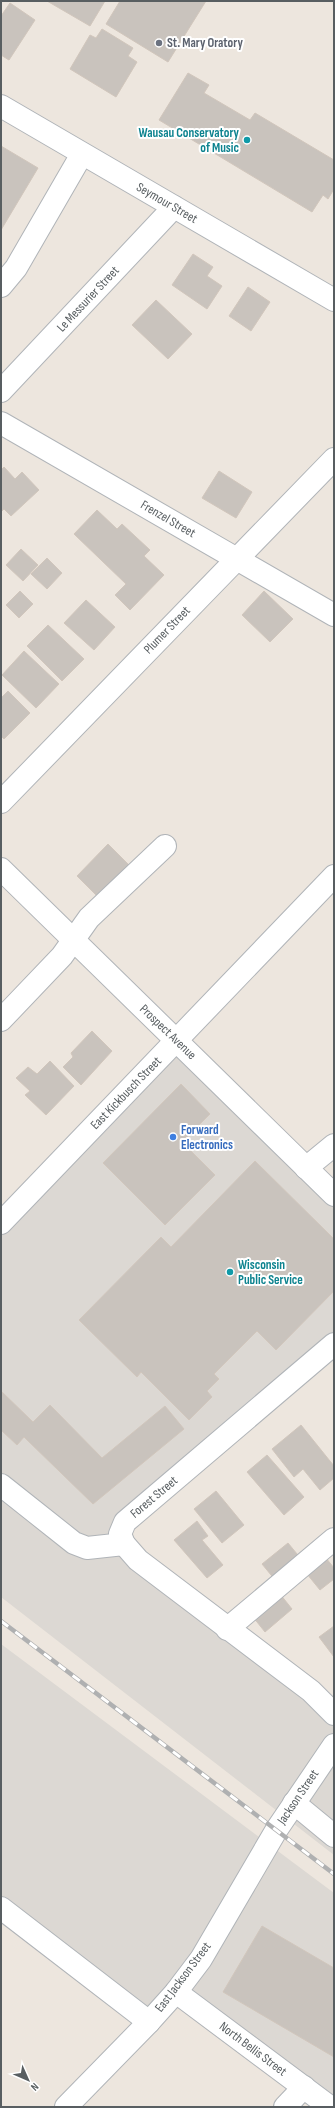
<svg xmlns="http://www.w3.org/2000/svg" width="335" height="2108" font-family="'Sofia Sans Condensed',sans-serif">
<rect width="100%" height="100%" fill="#ede6de"/>
<!-- industrial -->
<g fill="#dcd8d3">
<path d="M177 1040 334 1195V1344L120 1534 334 1714V1855L1 1597V1223Z"/>
<path d="M1 1644 334 1893V2107L176 1992 149 2022 1 1908Z"/>
</g>
<!-- building -->
<g fill="#c9c3bd" stroke="#d1c6bc">
<path d="M47 1H105L90 26Z"/>
<path d="M120 1H206L168 62 106 24Z"/>
<path d="M10 3 35 20 9 60 1 55V16Z"/>
<path d="M102 29 133 48 128 56 137 62 116 97 70 69 90 35 96 38Z"/>
<path d="M188 73 209 85 204 93 250 120 255 113 334 160V189L328 199 323 195 312 212 159 120Z"/>
<path d="M1 146 38 168 1 230Z"/>
<path d="M193 254 213 267 207 276 222 286 207 309 172 285Z"/>
<path d="M248 287 270 302 251 331 229 316Z"/>
<path d="M156 300 192 334 168 359 132 325Z"/>
<path d="M4 467 15 479 22 472 39 490 11 516 4 509 1 512V470Z"/>
<path d="M219 471 252 492 236 518 202 498Z"/>
<path d="M97 510 117 529 122 524 150 550 144 556 164 575 130 610 115 595 126 584 74 534Z"/>
<path d="M21 549 38 565 23 581 6 565Z"/>
<path d="M47 558 62 573 47 589 31 574Z"/>
<path d="M20 591 33 604 19 618 6 605Z"/>
<path d="M264 591 293 619 270 642 242 615Z"/>
<path d="M86 600 115 627 94 650 64 623Z"/>
<path d="M48 625 84 659 62 681 27 646Z"/>
<path d="M24 651 59 684 36 708 2 675Z"/>
<path d="M8 691 30 713 4 739 1 736V698Z"/>
<path d="M108 844 130 866 99 898 77 876Z"/>
<path d="M92 1031 112 1051 81 1085 63 1067 73 1057 71 1053Z"/>
<path d="M50 1061 74 1086 46 1115 25 1095 30 1091 16 1078 28 1067 37 1074Z"/>
<path d="M181 1084 210 1114 182 1142 215 1175 165 1225 103 1163Z"/>
<path d="M255 1161 334 1239V1291L276 1350 257 1331 214 1374 219 1379 207 1391 212 1397 189 1420 141 1372 137 1377 79 1320 161 1237 171 1247Z"/>
<path d="M1 1391 33 1422 50 1405 102 1458 165 1406 184 1429 93 1504 24 1437 17 1445 1 1430Z"/>
<path d="M301 1425 334 1466V1478L320 1490 303 1469 294 1477 272 1449Z"/>
<path d="M267 1455 304 1497 284 1515 247 1472Z"/>
<path d="M216 1491 244 1525 222 1543 194 1509Z"/>
<path d="M197 1521 208 1536 202 1540 223 1565 207 1578 174 1540Z"/>
<path d="M288 1543 302 1560 276 1581 262 1564Z"/>
<path d="M326 1558 334 1568V1579L320 1590 307 1574Z"/>
<path d="M280 1594 292 1609 265 1632 253 1617Z"/>
<path d="M334 1626V1657L319 1637Z"/>
<path d="M262 1926 334 1968V2057L223 1992Z"/>
</g>
<g fill="none" stroke-linecap="round" stroke-linejoin="round">
<defs>
<g id="minor">
<path d="M1 106 334 300"/>
<path d="M1 286 16 268 82 154"/>
<path d="M1 391 174 207"/>
<path d="M1 423 334 615"/>
<path d="M1 802 334 459"/>
<path d="M1 869 334 1195"/>
<path d="M1 1020 62 956 89 918 165 846"/>
<path d="M306 1168 334 1145"/>
<path d="M1 1223 334 876"/>
<path d="M334 1344 125 1522 120 1534 124 1544 138 1560 311 1691 334 1714"/>
<path d="M1 1485 74 1543 87 1548 124 1544"/>
<path d="M227 1629 334 1539"/>
<path d="M294 1803 334 1836"/>
<path d="M1 1908 149 2022"/>
<path d="M176 1992 330 2107"/>
<path d="M66 2107 149 2022 176 1992 201 1959 277 1829 334 1745"/>
<path d="M285 2107 304 2087"/>
</g>
</defs>
<!-- minor casing -->
<use href="#minor" stroke="#b0b4b8" stroke-width="24"/>
<!-- minor -->
<use href="#minor" stroke="#fff" stroke-width="22"/>
<defs>
<path id="rail" d="M1 1621 334 1874"/>
</defs>
<!-- rail casing -->
<use href="#rail" stroke="#afb0b1" stroke-width="4.5"/>
<!-- rail -->
<use href="#rail" stroke="#fff" stroke-width="3" stroke-dasharray="9" stroke-linecap="butt"/>
</g>
<!-- markers -->
<circle fill="#6b7280" stroke="#fff" stroke-width="1.5" cx="159" cy="43" r="4"/>
<g fill="#0f9aa8" stroke="#fff" stroke-width="1.5">
<circle cx="247" cy="140" r="4"/>
<circle cx="230" cy="1272" r="4"/>
</g>
<circle fill="#3f7fe0" stroke="#fff" stroke-width="1.5" cx="173" cy="1137" r="4"/>
<g text-anchor="middle" dominant-baseline="central" stroke-width="4" stroke-linejoin="round" paint-order="stroke">
<!-- worship labels -->
<g font-size="13" font-weight="bold" fill="#5b616d" stroke="#fff" text-anchor="start">
<text x="167" y="43">St. Mary Oratory</text>
</g>
<!-- culture labels -->
<g font-size="13" font-weight="bold" fill="#0d838f" stroke="#fff" text-anchor="end">
<text x="239" y="133">Wausau Conservatory<tspan x="239" dy="15">of Music</tspan></text>
<text x="238" y="1265" text-anchor="start">Wisconsin<tspan x="238" dy="15">Public Service</tspan></text>
</g>
<!-- street labels -->
<g font-size="13" fill="#585e61" stroke="#fff">
<text transform="translate(167 203) rotate(30)">Seymour Street</text>
<text transform="translate(88 299) rotate(-47)">Le Messurier Street</text>
<text transform="translate(168 519) rotate(30)">Frenzel Street</text>
<text transform="translate(167 630) rotate(-46)">Plumer Street</text>
<text transform="translate(168 1032) rotate(44)">Prospect Avenue</text>
<text transform="translate(126 1093) rotate(-46)">East Kickbusch Street</text>
<text transform="translate(154 1497) rotate(-40)">Forest Street</text>
<text transform="translate(298 1797) rotate(-56)">Jackson Street</text>
<text transform="translate(183 1977) rotate(-53)">East Jackson Street</text>
<text transform="translate(253 2049) rotate(37)">North Bellis Street</text>
</g>
<!-- shop labels -->
<g font-size="13" font-weight="bold" fill="#366cbe" stroke="#fff" text-anchor="start">
<text x="181" y="1130">Forward<tspan x="181" dy="15">Electronics</tspan></text>
</g>
</g>
<!-- border -->
<rect width="335" height="2108" fill="none" stroke="#585e61" stroke-width="4"/>
<!-- north arrow -->
<g transform="translate(28 2080) rotate(135)" stroke="#ffffff" stroke-width="3" paint-order="stroke">
<path d="M0-3L7 15L0 10L-7 15Z" fill="#585e61"/>
<text y="-6" font-size="11" font-weight="bold" text-anchor="middle" fill="#585e61">N</text>
</g>
</svg>
